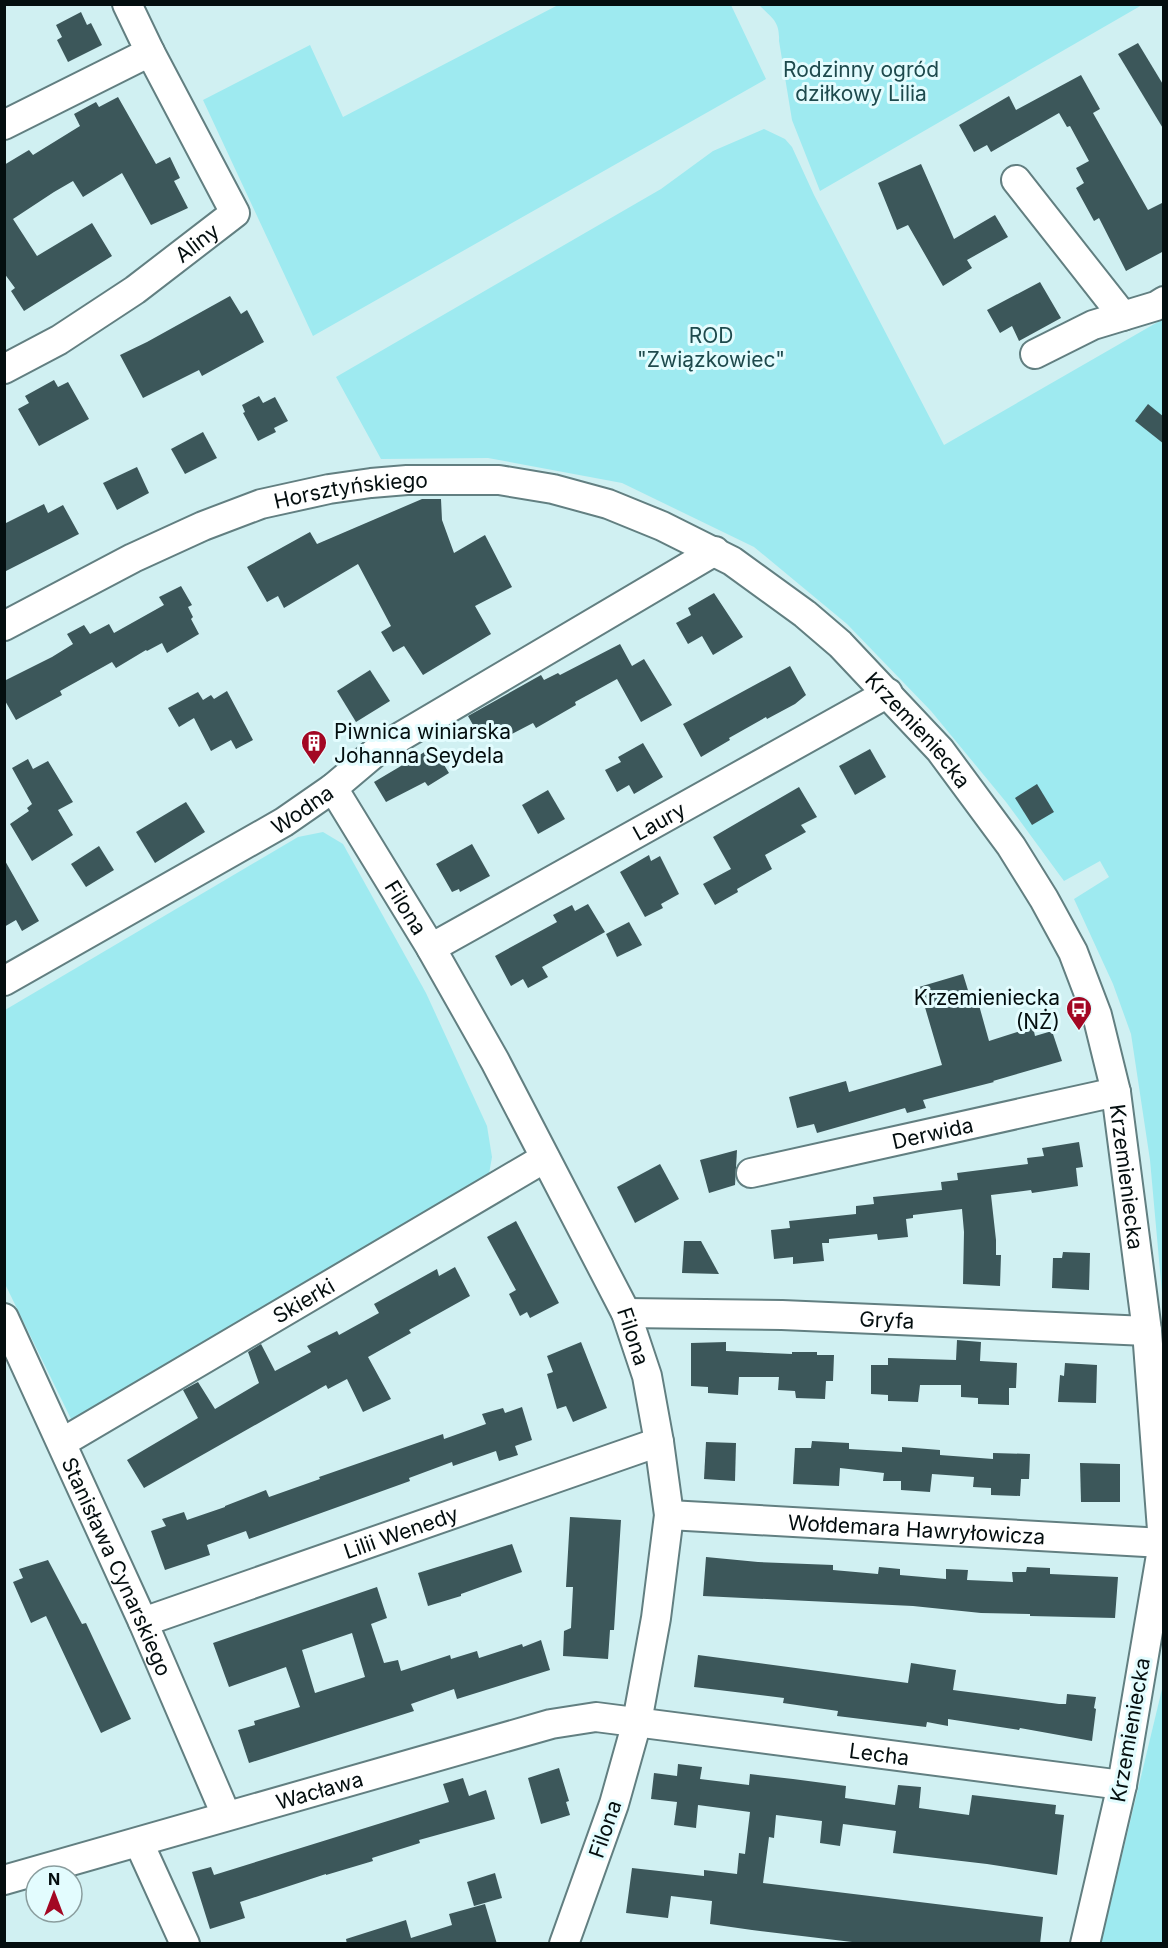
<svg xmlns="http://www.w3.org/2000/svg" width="1168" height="1948" font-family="Inter,sans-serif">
<rect width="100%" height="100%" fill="#d0f0f2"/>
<!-- green -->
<g fill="#9eeaf0">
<path d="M560 4 731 5 766 79 313 336 203 100 310 45 343 117Z"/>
<path d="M759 5H1142L820 191 792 120 779 41C780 21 772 18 759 5Z"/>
<path d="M764 129 785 139 792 147 814 195 944 445 1163 319V1304L1150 1160 1131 1034 1113 984 1074 899 1109 877 1100 861 1064 881 1006 802 931 711 847 624 754 547 622 483 488 458 381 459 336 377 661 189 713 151Z"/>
<path d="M323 832 343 844 426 993 487 1126 492 1157 489 1174 73 1423 5 1284V1010L298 837Z"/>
<path d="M1163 1685V1943H1101Z"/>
</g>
<!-- building -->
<g fill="#3c575a" fill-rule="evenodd">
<path d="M81 12 87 25 91 23 102 45 68 62 57 40 62 37 56 25Z"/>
<path d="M1138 43 1164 86V130L1118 54Z"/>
<path d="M1081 75 1100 109 1093 113 1148 210 1164 202V251L1126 271 1099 218 1094 221 1076 188 1084 183 1076 168 1089 161 1070 126 1067 127 1059 113 991 152 987 145 974 152 959 125 1009 96 1016 110Z"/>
<path d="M118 97 156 164 170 157 180 178 174 181 188 208 151 225 122 173 83 197 73 181 54 192 13 219 37 256 92 223 112 256 24 311 11 291 15 288 4 273V165L29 150 33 155 80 126 74 114 96 102 99 107Z"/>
<path d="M921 164 954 239 995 215 1008 237 967 260 972 268 943 286 908 225 897 230 878 183Z"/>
<path d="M1040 282 1061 318 1019 341 1012 326 1000 333 987 310Z"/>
<path d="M230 296 241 314 247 310 264 342 202 376 199 370 143 398 120 355 147 342Z"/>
<path d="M54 380 58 387 68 382 89 419 39 446 18 409 29 403 25 396Z"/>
<path d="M259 396 263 403 275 397 288 421 274 428 276 432 258 441 243 413 245 412 242 405Z"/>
<path d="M1148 404 1164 417V444L1135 421Z"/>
<path d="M203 432 217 458 185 474 171 449Z"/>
<path d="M137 467 149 493 117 510 103 483Z"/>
<path d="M422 499H441L442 520 454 553 485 535 512 587 475 606 491 634 423 675 404 646 393 652 381 632 391 626 358 564 284 608 278 596 267 602 247 567 310 532 317 544Z"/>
<path d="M44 504 48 513 63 505 79 534 4 572V524Z"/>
<path d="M181 586 192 605 188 607 193 617 191 619 199 634 167 653 162 643 147 651 146 650 116 668 112 662 60 691 62 695 16 720 4 699V681L52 657 73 644 67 634 84 625 90 634 109 624 114 633 164 605 159 597Z"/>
<path d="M714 593 743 637 713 655 702 636 688 644 676 623 691 615 688 608Z"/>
<path d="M620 644 632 666 644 659 672 705 641 722 617 679 575 702 576 705 536 728 533 723 506 737H490L482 741 468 716 541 675 544 680 558 673 560 675Z"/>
<path d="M790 666 806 695 795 704 767 719 766 717 729 738 730 740 701 757 683 724Z"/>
<path d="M370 670 390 701 356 722 337 691Z"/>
<path d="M227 691 253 740 236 749 231 740 211 751 194 718 179 727 168 708 198 692 203 700 211 695 214 699Z"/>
<path d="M643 743 663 777 634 794 629 785 617 792 605 770 621 762 618 757Z"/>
<path d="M433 747 449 773 428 786 425 782 386 802 374 782Z"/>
<path d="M870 749 886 777 855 795 839 766Z"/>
<path d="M28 759 33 769 48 761 73 802 58 810 73 835 32 861 10 824 29 811 27 808 32 804 12 768Z"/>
<path d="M1037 784 1054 812 1032 825 1015 798Z"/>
<path d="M799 787 817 817 801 825 806 832 765 855 772 869 737 889 738 892 715 905 703 884 731 869 713 837Z"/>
<path d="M548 790 565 819 538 834 522 805Z"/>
<path d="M186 802 205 832 155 863 136 832Z"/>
<path d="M472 844 490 876 460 892 459 889 452 892 436 864Z"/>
<path d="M99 846 114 870 86 887 71 864Z"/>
<path d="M649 855 651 861 660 856 679 894 661 904 663 908 645 917 620 872Z"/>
<path d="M4 859 39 921 22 931 16 920 4 927Z"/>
<path d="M588 904 605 932 542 967 548 977 528 988 523 979 511 986 495 956 557 922 553 915 572 905 575 911Z"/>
<path d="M629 922 642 945 617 957 606 934Z"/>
<path d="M963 974 971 1000 977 998 989 1041 1033 1027 1035 1036 1052 1031 1062 1061 993 1081 994 1082 923 1100 926 1108 907 1113 905 1108 817 1133 814 1124 797 1128 789 1097 846 1081 849 1092 942 1065 919 987Z"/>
<path d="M1079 1142 1083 1167 1076 1168 1078 1186 1032 1193 1031 1190 991 1195 996 1240V1255H1001L1000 1286 963 1284 964 1232 962 1209 913 1215V1218L906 1219 908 1237 878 1240 877 1234 829 1239V1243H822L824 1261 793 1264V1257L774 1259 771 1230 790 1228 789 1221 856 1214V1206L874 1204 873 1197 942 1190 941 1182 958 1180 957 1173 1028 1164 1027 1158 1044 1156 1042 1148Z"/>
<path d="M737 1150 735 1185 709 1193 700 1160Z"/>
<path d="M660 1164 679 1199 635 1223 617 1187Z"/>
<path d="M516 1221 559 1303 530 1318 527 1312 520 1316 509 1294 516 1290 487 1237Z"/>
<path d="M684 1241H701L719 1274 682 1273Z"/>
<path d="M1063 1252 1090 1253 1089 1290 1052 1288 1053 1258H1062Z"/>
<path d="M455 1267 470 1296 409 1330 411 1333 368 1357 391 1399 363 1412 347 1379 328 1389 326 1385 144 1488 127 1460 198 1418 183 1390 198 1382 215 1409 259 1383 248 1352 261 1344 275 1371 311 1352 307 1346 337 1331 339 1335 379 1313 374 1304 437 1269 439 1276Z"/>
<path d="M957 1340 981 1342 980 1361 1017 1363 1016 1388H1009V1405L978 1404V1398L961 1397V1385H920L918 1402 888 1401V1395L871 1394V1365H888V1358L956 1360Z"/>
<path d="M581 1342 607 1408 573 1422 566 1406 557 1409 547 1374 553 1372 547 1356Z"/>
<path d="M726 1342V1351L792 1354V1352H817V1355H834L833 1381H826L825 1399 796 1398 795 1391 778 1390 779 1377H739L738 1395 708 1393V1387L691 1386V1343Z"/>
<path d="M1065 1363 1097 1365 1096 1403 1058 1402 1060 1375 1064 1376Z"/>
<path d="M522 1407 532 1440 515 1446 518 1455 499 1461 496 1451 453 1466 452 1462 409 1478 410 1481 249 1539 246 1531 207 1545 210 1555 165 1570 151 1531 166 1526 162 1519 184 1512 187 1520 225 1507V1506L266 1490 269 1497 320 1479 319 1477 443 1434 444 1439 486 1424 482 1414 503 1408 505 1413Z"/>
<path d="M812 1441 849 1443V1449L902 1452V1447L940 1450V1455L993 1459V1453L1030 1454 1029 1479H1021L1020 1496 991 1495V1488L973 1487 974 1477 932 1474 930 1492 901 1490V1481H883L884 1473 840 1468 839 1486 793 1484 795 1448H811Z"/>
<path d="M706 1442 736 1443 735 1481 704 1479Z"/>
<path d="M1080 1463 1120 1464V1502H1081Z"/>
<path d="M570 1517 621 1520 614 1630H610L608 1659 563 1656 564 1631 571 1628 573 1587H566Z"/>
<path d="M512 1544 522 1572 461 1594V1596L428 1606 418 1573Z"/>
<path d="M706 1557 758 1562 833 1565V1570L878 1574 879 1567 900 1569V1575L946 1579V1569L968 1570 967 1580 1013 1582 1012 1572H1026L1027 1567 1050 1568V1574L1118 1577 1115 1618 1030 1616V1614L981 1613 913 1606 703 1596Z"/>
<path d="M48 1560 82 1624 86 1623 131 1719 101 1733 46 1616 31 1623 13 1582 23 1578 19 1569Z"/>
<path d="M377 1587 387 1618 371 1624 384 1663 398 1660 401 1671 450 1655 451 1659 477 1651 479 1658 522 1644 523 1647 541 1640 550 1670 457 1699 454 1689 411 1704 414 1711 249 1763 238 1730 255 1725 254 1721 300 1707 286 1667 229 1687 213 1643ZM352 1633 365 1677 315 1693 302 1650Z"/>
<path d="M698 1655 908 1683 911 1663 956 1670 953 1690 1059 1704H1066L1067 1694 1096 1697 1094 1708 1096 1709 1092 1741 1020 1728 1019 1730 948 1719V1726L927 1722 926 1727 837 1716 838 1711 783 1703 784 1698 694 1687Z"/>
<path d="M678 1764 702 1767 700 1779 749 1785 750 1774 793 1779 846 1786 845 1798 895 1805 898 1785 921 1787 919 1808 969 1815 972 1795 1056 1805 1055 1814 1064 1815 1057 1875 987 1864 893 1853 896 1831 843 1824 840 1846 820 1843 822 1821 776 1815 774 1838 769 1837 763 1883 1043 1917 1040 1944H869L752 1930 710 1924 712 1901 671 1896 668 1918 626 1913 632 1868 704 1876V1870L737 1874 739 1853 745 1854 750 1812 698 1805 696 1828 674 1825 677 1802 651 1799 654 1773 677 1776Z"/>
<path d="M559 1768 569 1801 566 1802 570 1815 541 1824 528 1778Z"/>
<path d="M463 1778 469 1796 486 1790 495 1819 419 1840 420 1843 372 1858 373 1861 326 1875V1874L240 1902 245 1918 210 1929 192 1872 211 1867 214 1875 449 1802 443 1784Z"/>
<path d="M495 1873 502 1898 474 1906 467 1882Z"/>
<path d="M485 1904 497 1944H347L346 1939 406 1920 411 1938 452 1925 449 1914Z"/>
</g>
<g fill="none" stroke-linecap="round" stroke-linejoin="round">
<defs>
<g id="minor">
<path d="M4 125 150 52 127 4"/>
<path d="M1016 180 1123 316"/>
<path d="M1035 354 1093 325 1156 306 1164 301"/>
<path id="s1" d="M4 369 59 340 135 290 235 213 150 52"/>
<path id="s2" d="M4 626 133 558 203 526 261 504 329 489 371 483 407 480H499L553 489 608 504 662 526 732 561 805 614 840 644 940 750 1011 846 1044 899 1073 952 1097 1015 1116 1092 1147 1331 1163 1543 1122 1785 1085 1944"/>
<path id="s3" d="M333 788 431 948 495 1061 626 1313 647 1376 659 1442 669 1515 656 1618 637 1722 614 1804 564 1944"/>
<path id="s4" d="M431 948 888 693"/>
<path id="s5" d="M4 981 284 822 333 788 378 750 715 551"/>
<path id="s6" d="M751 1173 1116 1092"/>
<path id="s7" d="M626 1313 782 1315 1147 1331"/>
<path id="s8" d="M4 1318 143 1622 226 1815"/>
<path id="s9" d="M63 1442 545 1158"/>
<path id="s10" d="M669 1515 1163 1543"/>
<path id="s11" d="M143 1622 659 1442"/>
<path d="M139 1843 185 1944"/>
<path id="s12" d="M4 1880 551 1724 596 1717 1122 1785"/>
</g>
</defs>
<!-- minor casing -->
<use href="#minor" stroke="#627f81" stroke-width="32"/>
<!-- minor -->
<use href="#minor" stroke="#fff" stroke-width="28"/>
</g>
<!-- icons -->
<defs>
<symbol id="building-pin" viewBox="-11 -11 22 30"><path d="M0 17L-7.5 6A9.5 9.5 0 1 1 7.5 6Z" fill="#a30723" stroke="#e3fcfe"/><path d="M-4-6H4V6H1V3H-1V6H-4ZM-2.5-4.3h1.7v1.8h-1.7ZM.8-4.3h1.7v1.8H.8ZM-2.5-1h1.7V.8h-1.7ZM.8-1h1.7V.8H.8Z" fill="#fff"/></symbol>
<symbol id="bus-pin" viewBox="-11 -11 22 30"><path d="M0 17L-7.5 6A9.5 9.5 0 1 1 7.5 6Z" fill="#a30723" stroke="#e3fcfe"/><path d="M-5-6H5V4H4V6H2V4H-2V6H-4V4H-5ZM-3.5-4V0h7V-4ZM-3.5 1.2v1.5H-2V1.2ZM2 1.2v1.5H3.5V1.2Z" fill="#fff"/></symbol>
</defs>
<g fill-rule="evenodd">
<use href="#building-pin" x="299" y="728" width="30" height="40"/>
<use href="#bus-pin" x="1064" y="994" width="30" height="40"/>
</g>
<g text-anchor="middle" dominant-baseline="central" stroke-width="6" stroke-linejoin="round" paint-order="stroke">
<!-- park labels -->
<g font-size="21" fill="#1e4a4d" stroke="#e3fcfe">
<text x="861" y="69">Rodzinny ogród<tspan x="861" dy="24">dziłkowy Lilia</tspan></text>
<text x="711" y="335">ROD<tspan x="711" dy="24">"Związkowiec"</tspan></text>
</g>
<!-- street labels -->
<g font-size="21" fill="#040e0f" stroke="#e3fcfe">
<text stroke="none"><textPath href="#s1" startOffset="231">Aliny</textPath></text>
<text stroke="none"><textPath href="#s2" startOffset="376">Horsztyńskiego</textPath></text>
<text stroke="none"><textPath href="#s2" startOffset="1026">Krzemieniecka</textPath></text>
<text stroke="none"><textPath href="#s5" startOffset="344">Wodna</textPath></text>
<text stroke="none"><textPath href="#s4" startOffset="261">Laury</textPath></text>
<text stroke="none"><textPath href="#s3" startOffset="140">Filona</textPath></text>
<text stroke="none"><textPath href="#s6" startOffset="186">Derwida</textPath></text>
<text stroke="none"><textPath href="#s2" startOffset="1530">Krzemieniecka</textPath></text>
<text stroke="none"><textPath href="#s9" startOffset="279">Skierki</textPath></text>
<text stroke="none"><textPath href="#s7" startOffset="261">Gryfa</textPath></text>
<text stroke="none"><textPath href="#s3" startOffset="626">Filona</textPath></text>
<text stroke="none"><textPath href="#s10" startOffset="248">Wołdemara Hawryłowicza</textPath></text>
<text stroke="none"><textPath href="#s11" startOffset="273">Lilii Wenedy</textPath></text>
<text stroke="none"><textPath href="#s8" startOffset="273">Stanisława Cynarskiego</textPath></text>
<text transform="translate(1130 1730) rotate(-80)">Krzemieniecka</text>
<text stroke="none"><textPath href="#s12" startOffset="900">Lecha</textPath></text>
<text stroke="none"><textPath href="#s12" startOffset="328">Wacława</textPath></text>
<text transform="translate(605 1829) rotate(-71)">Filona</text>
</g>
<!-- poi labels -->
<g font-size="21" fill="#040e0f" stroke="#e3fcfe" text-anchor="start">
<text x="334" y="731">Piwnica winiarska<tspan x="334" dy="24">Johanna Seydela</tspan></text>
<text x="1060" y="997" text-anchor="end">Krzemieniecka<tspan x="1060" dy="24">(NŻ)</tspan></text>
</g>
</g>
<!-- border -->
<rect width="1168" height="1948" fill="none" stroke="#040e0f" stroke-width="12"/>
<!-- north arrow -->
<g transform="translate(54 1894)"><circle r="28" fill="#e3fcfe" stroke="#8a9d9e" stroke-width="1.5"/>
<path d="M0-4.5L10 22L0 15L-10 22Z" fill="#a30723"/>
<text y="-9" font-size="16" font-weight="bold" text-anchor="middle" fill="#040e0f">N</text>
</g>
</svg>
